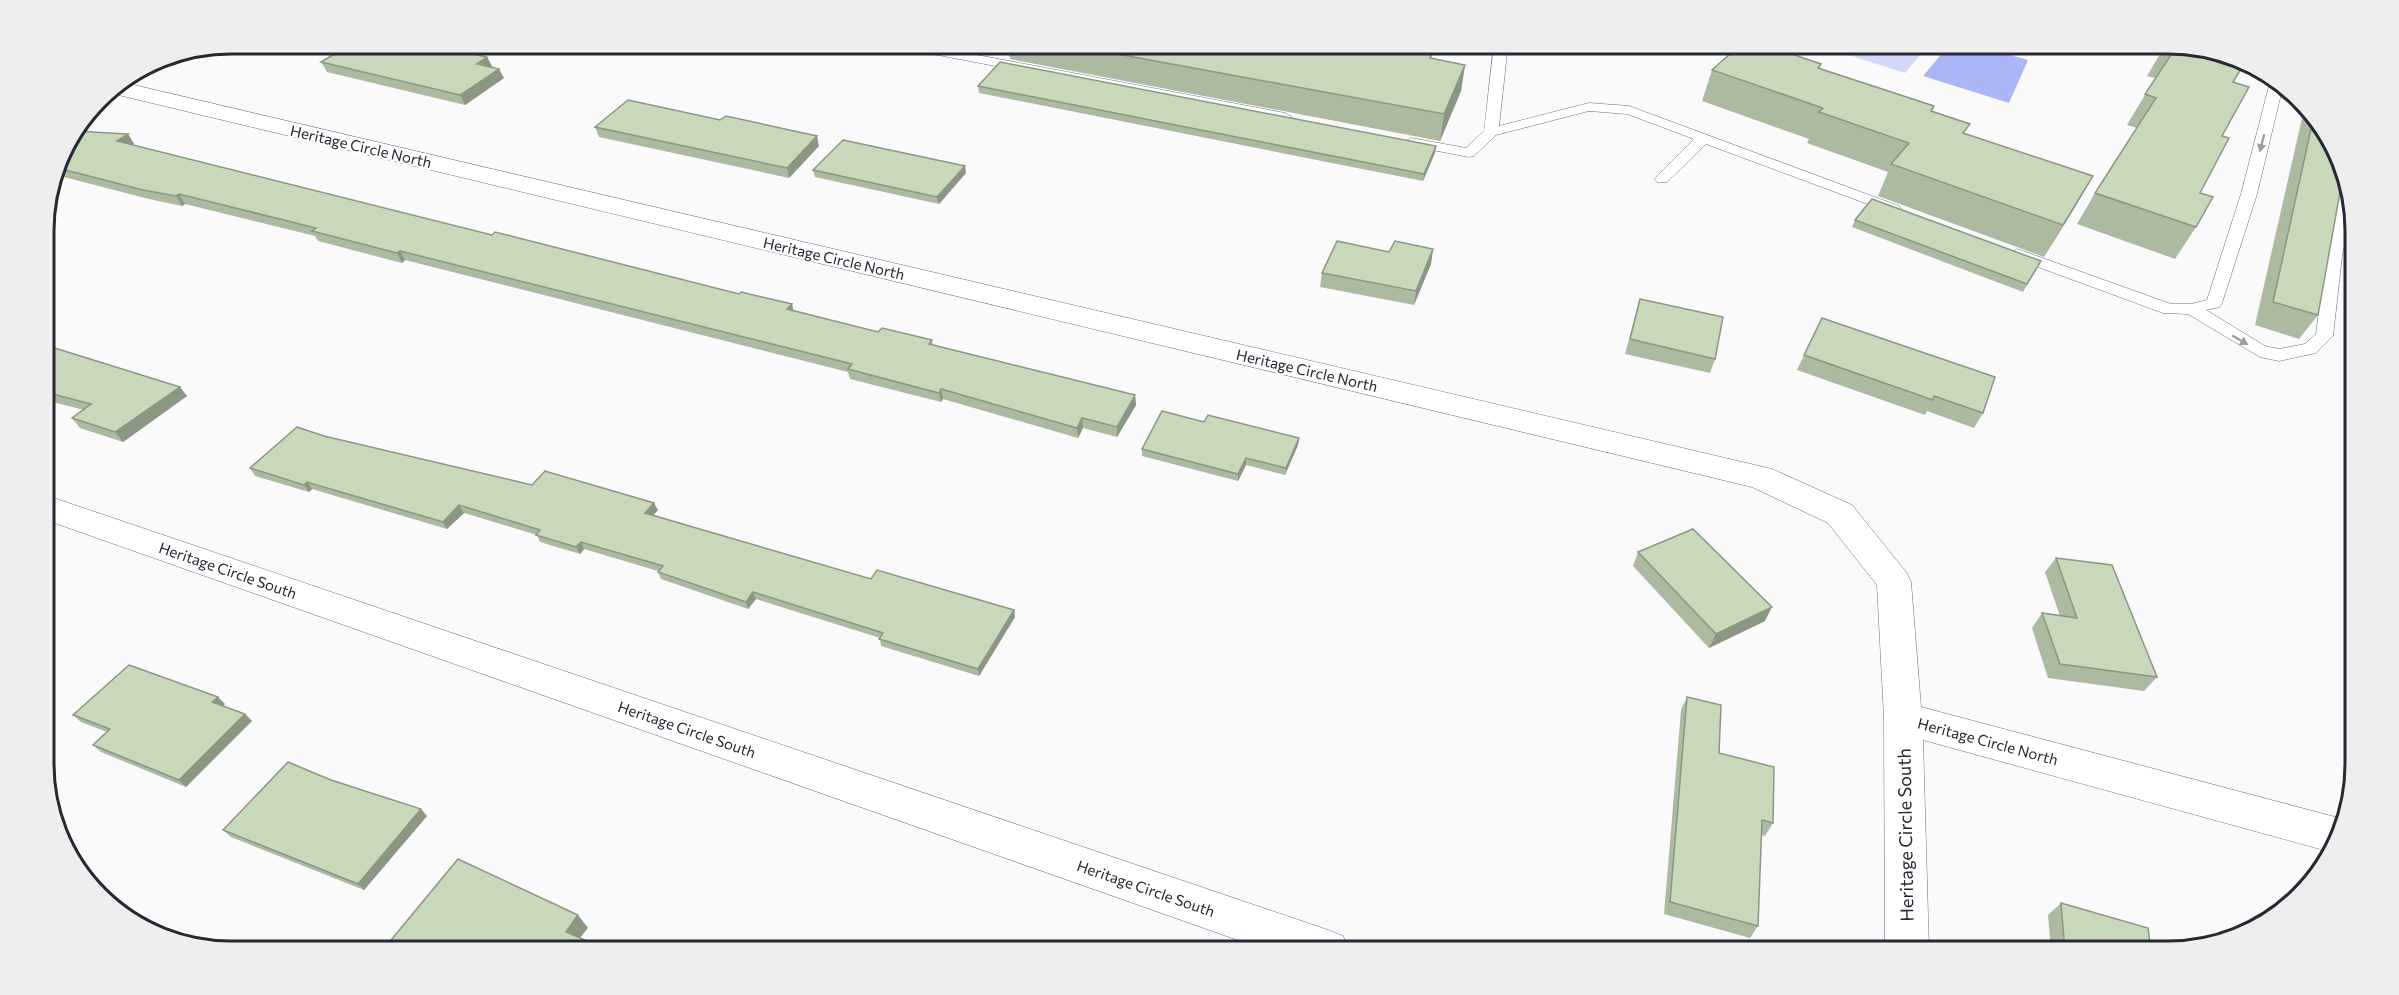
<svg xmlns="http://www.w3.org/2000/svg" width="2399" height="995" font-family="Commissioner,sans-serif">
<rect width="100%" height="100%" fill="#fafafa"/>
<!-- green -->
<path fill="#d2d8f9" d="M1814 44H1929L1905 73Z"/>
<!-- water -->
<path fill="#abb6f6" d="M1950 44H1970L2028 60 2009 103 1923 76Z"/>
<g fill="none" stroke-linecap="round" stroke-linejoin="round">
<defs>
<g id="lane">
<path d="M895 44H919L1285 113 1292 117 1285 121 901 48Z"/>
<path d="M1494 44H1508L1499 126 1589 103 1629 106 1899 206 1902 209 1894 214 1889 212 1706 144 1667 182H1657L1654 179 1694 139 1627 114 1589 111 1496 135 1474 156 1469 157 1406 145 1404 142 1411 138 1466 148 1484 131Z"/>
<path d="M2272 83 2282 90 2257 194 2222 303 2220 307 2206 310 2265 346 2279 349 2305 344 2316 334 2326 256 2341 188 2348 184 2353 204 2342 256 2333 336 2316 353 2279 361 2260 357 2188 314 2163 313 2011 257 2009 254 2017 249 2023 251 2171 304H2191L2207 300 2241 194 2269 86Z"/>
</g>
<g id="street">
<path d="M121 82 1772 469 1852 505 1906 572 1911 582 1921 707 2339 818 2346 820 2345 824 2331 852 1923 740 1929 951H1885L1884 718 1877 585 1828 523 1752 487 106 92Z"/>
<path d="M45 495 1328 930 1343 936 1350 951H1269L46 520Z"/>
</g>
</defs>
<!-- lane casing -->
<use href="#lane" stroke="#676c88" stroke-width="1"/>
<!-- street casing -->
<use href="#street" stroke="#676c88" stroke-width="1"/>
<!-- lane -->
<use href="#lane" fill="#fff" fill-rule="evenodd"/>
<!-- street -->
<use href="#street" fill="#fff" fill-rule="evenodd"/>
</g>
<!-- wall -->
<g fill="#abbaa1">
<path d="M1008 44H1375L1432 54 1431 59 1465 65 1461 91 1440 141 1010 59Z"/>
<path d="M2166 44 2233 82 2222 136 2200 193 2196 227 2175 259 2077 224 2095 193 2137 128 2127 125 2155 78 2147 76Z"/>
<path d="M1776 54 1821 64 1819 68 1932 111 2075 207 2044 257 1878 196 1888 172 1807 143 1809 139 1702 101 1712 70Z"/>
<path d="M321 62 492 66 504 78 465 105 327 72Z"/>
<path d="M978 86 1435 153 1423 181 979 93Z"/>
<path d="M2305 105 2309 108 2341 159 2318 315 2299 339 2255 325Z"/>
<path d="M720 120 819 146 789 178 599 137 595 127Z"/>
<path d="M128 134 134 144 132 145 492 235 739 294 792 304 793 311 878 332 932 340 933 345 1135 395 1136 405 1117 437 1083 428 1078 438 943 399 941 402 850 379 848 372 405 260 402 263 318 241 315 236 185 204 182 206 149 199 56 175 63 149Z"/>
<path d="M813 170 966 173 939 204 815 177Z"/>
<path d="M1855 220 2041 261 2023 292 1852 227Z"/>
<path d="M1433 249 1431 264 1414 305 1320 287 1322 273 1389 252Z"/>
<path d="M1640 299 1715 359 1710 373 1625 354Z"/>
<path d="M1822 318 1983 413 1974 428 1927 411 1925 415 1797 370Z"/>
<path d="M45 345 187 396 123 442 80 428 72 418 84 410 45 400Z"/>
<path d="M1204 422 1299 438 1298 445 1285 475 1246 465 1238 481 1142 456V449Z"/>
<path d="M324 436 532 485 658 510 653 515 871 579 1014 610 1015 617 979 676 881 646 880 638 756 599 748 609 661 579 658 572V571L584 549 580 554 540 542 537 535 464 513 447 529 312 489 309 492 255 476 250 468Z"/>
<path d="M2355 510V522L2352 513Z"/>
<path d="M1638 552 1765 621 1709 648 1633 566Z"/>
<path d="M2056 558 2157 677 2144 691 2048 678 2032 628 2042 613 2060 616 2045 572Z"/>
<path d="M1687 697 1719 753 1773 823 1765 836 1761 835 1758 926 1750 938 1664 914 1681 710Z"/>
<path d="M225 704 223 706 245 714 252 721 186 787 101 752 93 745 107 732 81 722 73 715Z"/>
<path d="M331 780 427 816 364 890 231 837 223 830Z"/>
<path d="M2061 903 2151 951H2051L2048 915Z"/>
</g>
<!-- shaded-wall -->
<g fill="#8b9783">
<path d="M487 57 492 66 481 73 477 64Z"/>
<path d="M1465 65 1461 91 1440 141 1444 114Z"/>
<path d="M499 69 504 78 465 105 460 95Z"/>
<path d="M128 134 134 144 123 150 117 141Z"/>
<path d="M817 136 819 146 789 178 787 168Z"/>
<path d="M1436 146 1435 153 1423 181 1424 174Z"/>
<path d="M965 166 966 173 939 204 937 197Z"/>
<path d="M2093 176 2075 207 2044 257 2063 225Z"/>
<path d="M179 194 185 204 182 206 176 196Z"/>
<path d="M1433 249 1431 264 1414 305 1416 291Z"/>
<path d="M400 251 405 260 402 263 397 253Z"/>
<path d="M792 304 794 314 787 309Z"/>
<path d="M180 387 187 396 123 442 115 432Z"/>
<path d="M941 389 943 399 941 402 939 393Z"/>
<path d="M1135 395 1136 405 1117 437V427Z"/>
<path d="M1082 418 1083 428 1078 438 1077 428Z"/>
<path d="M1299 438 1298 445 1285 475 1286 468Z"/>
<path d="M1246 458V465L1238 481V474Z"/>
<path d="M307 482 312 489 309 492 304 485Z"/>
<path d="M654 503 658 510 649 520 645 513Z"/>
<path d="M459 505 464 513 447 529 443 522Z"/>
<path d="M581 542 584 549 580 554 576 547Z"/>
<path d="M753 592 756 599 748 609 746 602Z"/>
<path d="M1772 607 1765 621 1709 648 1716 634Z"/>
<path d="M1014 610 1015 617 979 676 978 669Z"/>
<path d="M218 697 225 704 219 709 212 702Z"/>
<path d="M245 714 252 721 186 787 179 780Z"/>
<path d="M421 809 427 816 364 890 358 884Z"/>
<path d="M578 915 588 928 575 944 566 932Z"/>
<path d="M597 945 602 951H592Z"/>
</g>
<!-- building -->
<g fill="#c7d8bb" stroke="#8b9783" stroke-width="1.5">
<path d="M351 44H426L487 57 477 64 499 69 460 95 321 62Z"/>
<path d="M1063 44H1375L1432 54 1430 58 1465 65 1444 114Z"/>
<path d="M1741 44H1745L1776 54 1780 50 1821 64 1818 68 1934 106 1931 111 1970 124 1963 133 2093 176 2063 225 1891 164 1909 143 1819 112 1823 108 1712 70Z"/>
<path d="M2166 44 2228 54 2244 64 2233 82 2249 87 2222 136 2229 138 2200 193 2213 197 2196 227 2095 193 2156 98 2145 94 2175 49 2164 46Z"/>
<path d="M1000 62 1436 146 1424 174 978 86Z"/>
<path d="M628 100 720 120 726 116 817 136 787 168 595 127Z"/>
<path d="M2314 115 2341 159 2344 170 2318 315 2273 302Z"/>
<path d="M76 131 128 134 117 141 492 235 495 232 739 294 741 292 792 304 787 309 878 332 882 328 932 340 929 344 1135 395 1117 427 1082 418 1077 428 941 389 939 393 848 369 852 364 400 251 397 253 312 231 316 228 179 194 176 196 143 190 58 168 63 149Z"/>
<path d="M843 140 965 166 937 197 813 170Z"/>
<path d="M1872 199 2041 261 2027 284 1855 220Z"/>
<path d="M1337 241 1389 252 1395 241 1433 249 1416 291 1322 273Z"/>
<path d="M1640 299 1723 317 1715 359 1630 339Z"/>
<path d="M1822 318 1995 377 1983 413 1934 396 1933 400 1804 355Z"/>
<path d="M45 345 180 387 115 432 72 418 91 404 45 392Z"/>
<path d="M1162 411 1204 422 1208 415 1299 438 1286 468 1246 458 1238 474 1142 449Z"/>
<path d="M297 427 324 436 532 485 545 471 654 503 645 513 871 579 877 570 1014 610 978 669 879 639 883 633 753 592 746 602 658 572 663 566 581 542 576 547 536 535 540 530 459 505 443 522 307 482 304 485 250 468Z"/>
<path d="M1693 529 1772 607 1716 634 1638 552Z"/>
<path d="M2056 558 2112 565 2157 677 2060 664 2042 613 2077 618Z"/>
<path d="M129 665 218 697 212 702 245 714 179 780 93 745 110 729 73 715Z"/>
<path d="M1687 697 1721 705 1719 753 1774 767 1773 823 1762 820 1758 926 1670 902Z"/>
<path d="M288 762 331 780 421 809 358 884 223 830Z"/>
<path d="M458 859 578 915 566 932 597 945 592 951H382Z"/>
<path d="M2061 903 2148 928 2151 951H2065Z"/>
</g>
<!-- one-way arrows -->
<defs><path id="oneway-solid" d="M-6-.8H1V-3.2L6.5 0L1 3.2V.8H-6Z" transform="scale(1.5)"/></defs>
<g fill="#9d9ea3">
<use href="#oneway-solid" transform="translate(2262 143) rotate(104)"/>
<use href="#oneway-solid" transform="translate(2240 340) rotate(30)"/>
</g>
<g text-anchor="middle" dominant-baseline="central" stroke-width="4.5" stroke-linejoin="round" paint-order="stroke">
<!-- street labels -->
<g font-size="15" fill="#262833" stroke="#fff">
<text transform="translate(361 146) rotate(13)">Heritage Circle North</text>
<text transform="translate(834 258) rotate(13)">Heritage Circle North</text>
<text transform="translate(1307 370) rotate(13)">Heritage Circle North</text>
<text transform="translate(228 570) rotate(19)">Heritage Circle South</text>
<text transform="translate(687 729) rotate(19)">Heritage Circle South</text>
<text transform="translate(1988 741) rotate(15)">Heritage Circle North</text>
<text transform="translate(1146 888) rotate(19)">Heritage Circle South</text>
</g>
<!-- near-street labels -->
<g font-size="18" fill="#262833" stroke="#fff">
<text transform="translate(1905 835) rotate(-91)">Heritage Circle South</text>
</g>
</g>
<!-- crop -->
<path d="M0 0H2399V995H0ZM231 54H2168A177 177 0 0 1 2345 231V764A177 177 0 0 1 2168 941H231A177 177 0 0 1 54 764V231A177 177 0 0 1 231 54Z" fill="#eeeeef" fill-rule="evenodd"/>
<path fill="none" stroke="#262833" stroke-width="3" d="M231 54H2168A177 177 0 0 1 2345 231V764A177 177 0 0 1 2168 941H231A177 177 0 0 1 54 764V231A177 177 0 0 1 231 54Z"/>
</svg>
